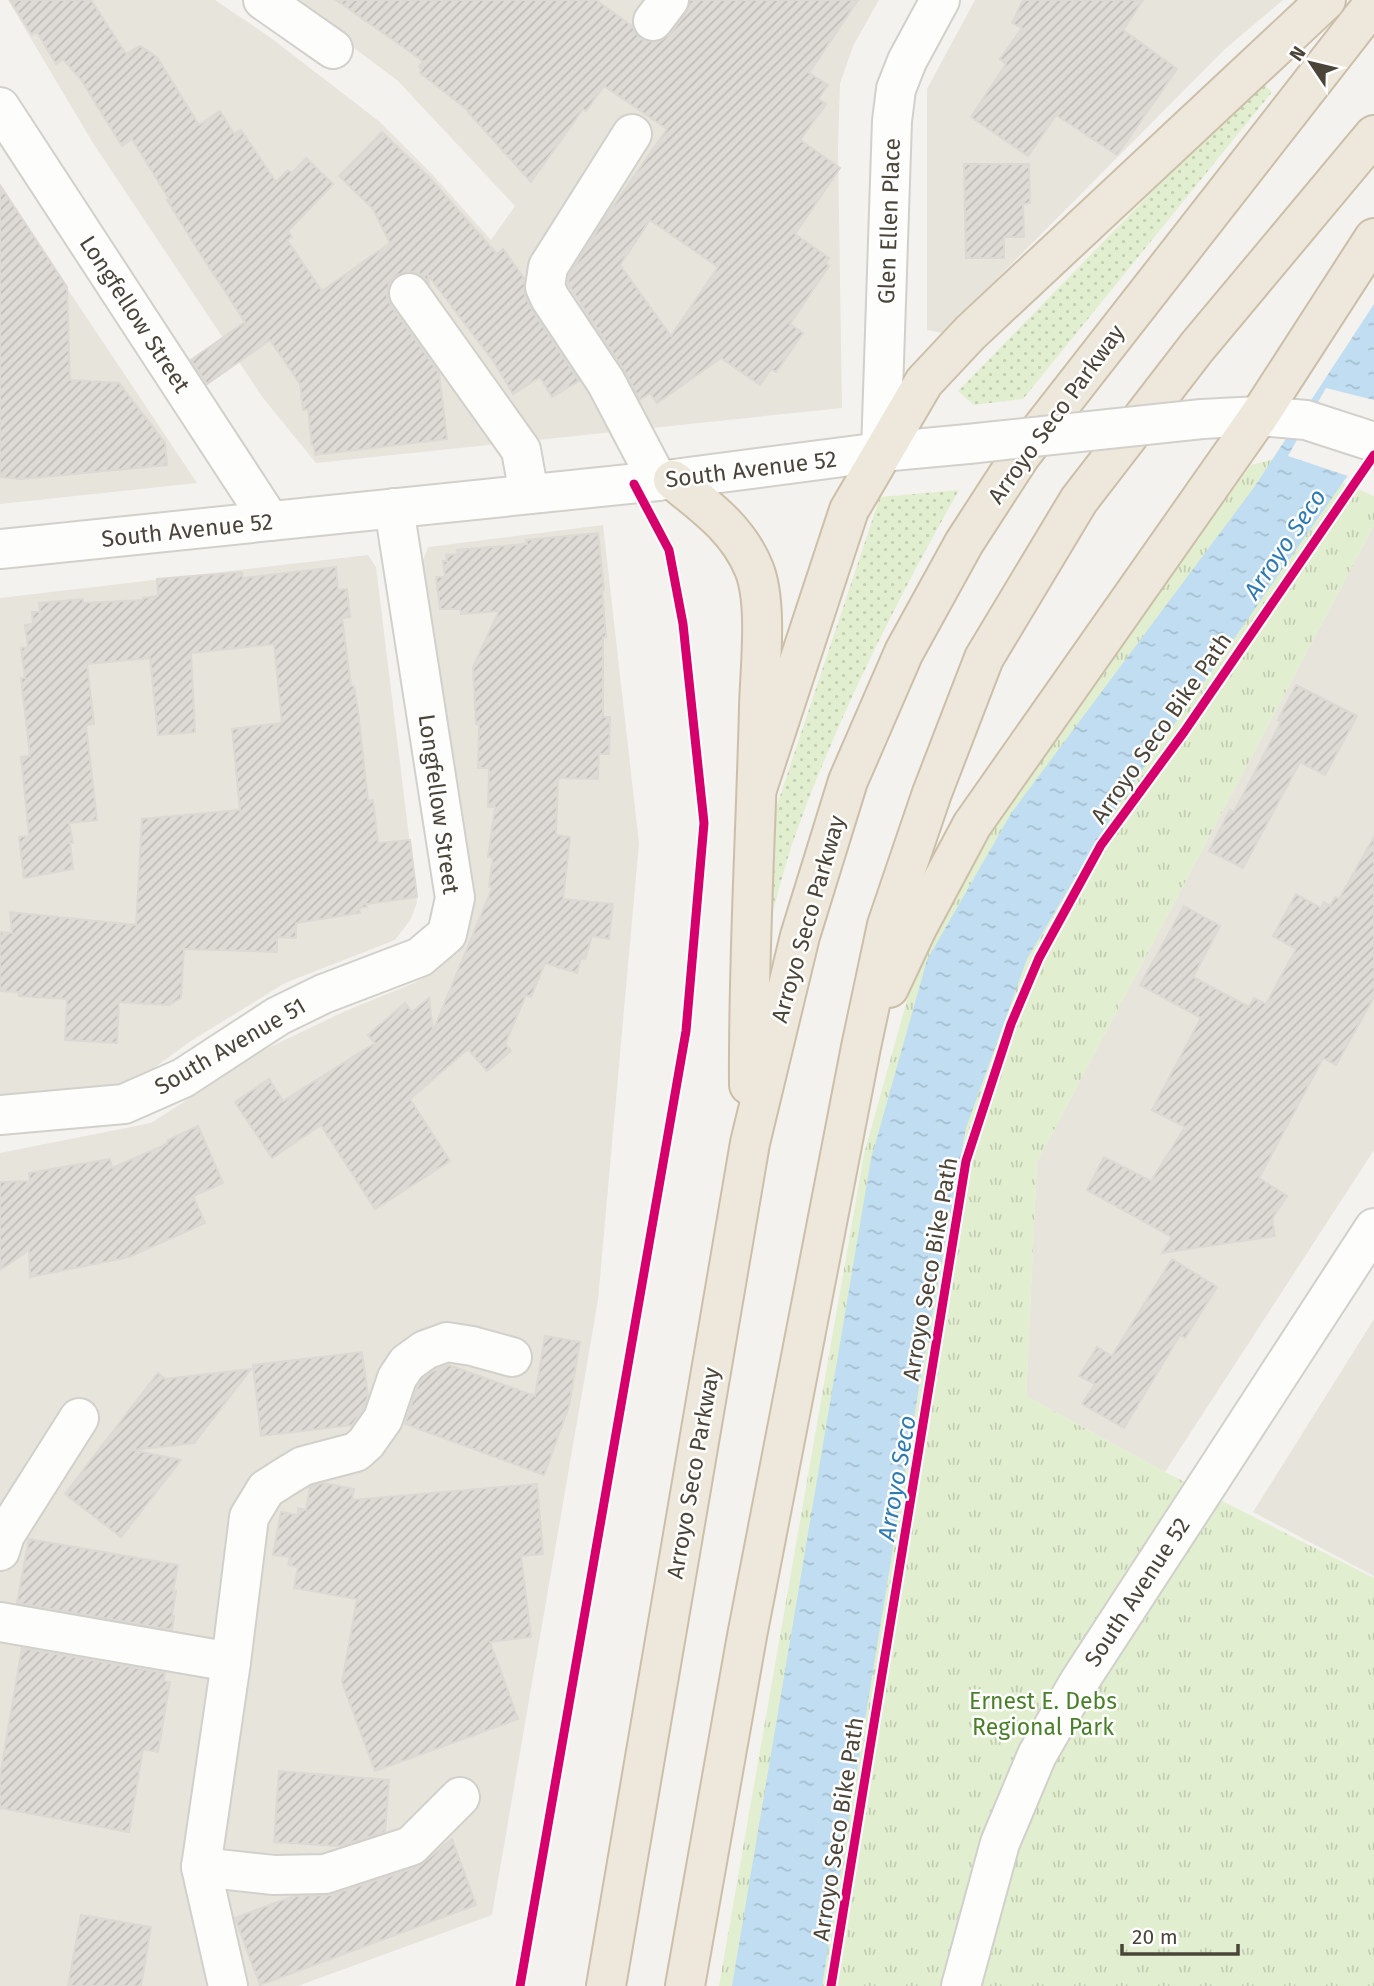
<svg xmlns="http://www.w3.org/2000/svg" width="1374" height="1986" font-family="'Fira Sans',sans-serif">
<defs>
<pattern id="grass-dots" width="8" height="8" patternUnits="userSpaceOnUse" patternTransform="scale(1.75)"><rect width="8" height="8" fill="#e1eecf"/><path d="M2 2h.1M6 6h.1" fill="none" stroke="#c3cdb2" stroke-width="1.8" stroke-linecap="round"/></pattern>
<pattern id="park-tufts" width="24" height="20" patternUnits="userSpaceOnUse" patternTransform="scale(1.75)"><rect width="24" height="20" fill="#e1eecf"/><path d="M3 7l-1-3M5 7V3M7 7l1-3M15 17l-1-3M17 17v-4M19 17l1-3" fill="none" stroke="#c3cdb2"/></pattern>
<pattern id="water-ripples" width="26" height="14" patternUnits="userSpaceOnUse" patternTransform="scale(1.75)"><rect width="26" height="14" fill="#c0ddf1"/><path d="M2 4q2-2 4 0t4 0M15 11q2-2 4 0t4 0" fill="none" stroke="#a6bfcf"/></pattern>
<pattern id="building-hatch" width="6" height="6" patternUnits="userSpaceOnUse" patternTransform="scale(1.75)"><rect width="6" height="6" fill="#dedbd6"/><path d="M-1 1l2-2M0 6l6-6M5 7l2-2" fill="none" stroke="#c0bdb8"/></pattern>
</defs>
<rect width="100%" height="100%" fill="#f4f2ee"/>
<!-- residential -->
<g fill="#e7e4dc">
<path d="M8 0H215L271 38 380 122 432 174 491 240 515 206 398 81 290 0H879L853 46 840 84 838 147 842 408 316 463 263 398 93 143Z"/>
<path d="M975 0H1283L1224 50 943 333 927 330V89Z"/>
<path d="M0 188 197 483 0 504Z"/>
<path d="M603 525 639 843 598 1300 492 1915 298 1986H0V1153L151 1123 266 1049 343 1012 414 983 440 968 463 926 421 565 428 547Z"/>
<path d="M1374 525V1150L1165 1472 1026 1396 1037 1162Z"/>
<path d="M368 555 376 567 417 902 411 919 395 940 285 983 191 1041 136 1081 117 1085 0 1095V598Z"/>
<path d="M1374 1319V1576L1253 1512Z"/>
</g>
<!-- grass -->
<g fill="url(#grass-dots)">
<path d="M1260 81 1272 92 1023 399 974 405 958 391Z"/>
<path d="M959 490C897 600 839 714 796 833 784 867 776 902 766 936L771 823 880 497Z"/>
</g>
<!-- park -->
<path fill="url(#park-tufts)" d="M1281 457 1374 496V525L1037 1162 1026 1396 1165 1472 1374 1578V1986H719L864 1154 921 950 1003 809 1251 465Z"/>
<!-- water -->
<path fill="url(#water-ripples)" d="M1374 304V438L1120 802 1027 959 966 1128 919 1387 822 1986H732L871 1159 927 960 1012 812 1255 486Z"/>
<!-- pier -->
<path fill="#f4f2ee" d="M1326 388 1374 400V444L1351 477 1288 456Z"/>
<!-- building -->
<g fill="url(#building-hatch)" stroke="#dcd9d4" stroke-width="2" fill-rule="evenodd">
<path d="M10 0H91L126 54 140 46 157 57 199 125 220 111 234 134 241 130 276 182 288 170 292 173 306 158 333 184 288 231 292 237 287 240 322 291 390 243 373 209 339 176 382 132 430 178 497 254 503 249 524 278 525 295 532 310 579 381 552 397 540 377 513 394 494 362 428 275 429 283 419 273 408 271 397 275 389 283 387 296 391 306 439 373 447 439 315 455 314 445H312L308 409 303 410 300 384 270 340 207 384 191 360 245 322 196 247 167 200 169 199 132 139 122 146 82 81 63 59 56 64 37 32 32 35Z"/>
<path d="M336 0H596L632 26 640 39 657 43 670 34 686 13 690 0H858L809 73 828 85 818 99 826 104 800 140 840 168 795 234 829 258 826 263 829 266 790 324 803 333 776 372 771 369 760 385 721 358 657 403 650 393 640 400 624 370 568 284 569 275 605 218 667 129 604 86 586 111 583 109 531 182 468 112 469 111 420 73 422 69 419 67 423 61ZM650 220 718 267 671 336 620 265Z"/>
<path d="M1023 0H1143L1123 30 1177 69 1117 155 1056 115 1028 156 971 117 1006 64 1000 59 1022 28 1012 23Z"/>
<path d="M964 164H1029L1030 203 1023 204 1024 237H1004V258H966Z"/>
<path d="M0 185 67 287 70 380 119 383 165 443 167 465 21 479 0 477Z"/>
<path d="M598 533 604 590H602L606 637H603V717H610L609 754H599L598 779 558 778 556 835 570 837 563 899 613 904 609 939 592 936 585 959 581 958 577 973 545 963 531 997 526 995 505 1044 511 1051 487 1071 468 1049 410 1099 450 1161 375 1209 321 1125 272 1158 235 1102 269 1079 283 1101 375 1043 368 1035 405 1003 412 1012 429 998 433 1031 493 886 489 887 493 857H488L495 807H488L489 768H478L479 724H476L473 667 499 611 461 614 460 609H440L436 577H445L443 561H447L446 555 458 554 457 550 527 544 526 540Z"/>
<path d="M336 567 338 590 347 589 350 617 342 618 351 686H354L358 711 368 801 373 800 378 843 410 840 417 897 366 904 367 907 359 908 360 913 296 923V938L277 937V952L184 949 181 998 169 1005 119 1002 117 1043 65 1040 67 999 19 996V992L0 991V932L12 933 10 912 136 925 142 819 240 810 232 729 282 723 274 644 191 653 195 732 158 735 150 658 87 664 94 724 86 725 97 820 69 823 73 843H70L73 869 24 878 19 837 29 836 21 757 30 756 21 678H25L21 648 28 647 25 625 33 624 32 612H40L39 603 83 599V603L143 600V598L158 596 157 579 242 572 243 578Z"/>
<path d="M1296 685 1357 716 1325 775 1300 762 1243 868 1209 851 1230 810 1234 812 1281 722 1278 720Z"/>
<path d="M1374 837V997L1336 1065 1323 1058 1259 1178 1287 1196 1272 1219 1275 1236 1162 1253 1172 1237 1087 1190 1104 1157 1151 1181 1185 1127 1152 1110 1201 1018 1140 985 1184 906 1220 926 1193 977 1249 1007 1254 998 1266 1004 1296 949 1273 936 1296 894 1321 908 1324 902 1330 906 1335 897 1339 899Z"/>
<path d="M198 1126 223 1183 193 1196 205 1223 129 1257 30 1277 29 1250 0 1270V1182L30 1181 29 1173 110 1159 112 1168 167 1144 168 1140Z"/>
<path d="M1172 1259 1217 1287 1185 1338 1180 1335 1124 1428 1082 1404 1095 1384 1079 1376 1097 1347 1112 1356Z"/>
<path d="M545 1336 580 1342 569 1406 544 1475 405 1424 417 1388 423 1378 435 1370 449 1365 535 1396Z"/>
<path d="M362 1352 368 1396 363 1409 352 1425 261 1436 253 1365Z"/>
<path d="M251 1369 194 1443 133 1450 181 1460 121 1537 65 1494 158 1373 165 1379Z"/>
<path d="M323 1483 354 1489 352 1500 537 1484 543 1554 521 1556 531 1637 490 1642 518 1719 375 1771 342 1682 357 1599 294 1588 298 1567 288 1565 290 1557 273 1555 281 1512 298 1515V1508L306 1510 310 1487Z"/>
<path d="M29 1539 178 1565 173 1591H176L172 1616H174L172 1630 17 1603Z"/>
<path d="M22 1648 165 1673 163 1681 170 1682 158 1752 143 1749 129 1832 0 1808V1776Z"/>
<path d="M279 1771 389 1780 385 1832 339 1846 274 1842Z"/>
<path d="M452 1839 476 1905 260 1985 235 1918 294 1896 331 1895 418 1867Z"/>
<path d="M81 1915 151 1927 141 1986H68Z"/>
</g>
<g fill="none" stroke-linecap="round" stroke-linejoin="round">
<defs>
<g id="minor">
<path d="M263 0 333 49"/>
<path d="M653 21 669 0"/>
<path d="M0 107 270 521"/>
<path d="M632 134 548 267 545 287 550 298 606 382 658 481"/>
<path d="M409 293 521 450 529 494"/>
<path d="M1202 419 1259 416 1306 420 1374 442"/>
<path d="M881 452 892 121 896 89 907 61 940 0"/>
<path d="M0 549 658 481 881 452 968 444"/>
<path d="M0 1115 124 1104 183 1078 278 1016 323 994 420 957 447 934 455 898 394 508"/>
<path d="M0 1551 5 1535 79 1418"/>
<path d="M0 1622 231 1662"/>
<path d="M201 1867 274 1875 325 1874 411 1846 460 1797"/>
<path d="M228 1986 201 1867 231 1662 249 1517 266 1489 288 1475 303 1466 356 1452 366 1443 383 1419 397 1378 407 1363 425 1350 447 1342 472 1346 512 1357"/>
<path d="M961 1986 1000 1843 1037 1755 1079 1682 1374 1228"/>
</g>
<g id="highway">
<path d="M673 480C705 506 738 529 754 569 768 603 760 669 759 707 756 833 748 959 749 1085"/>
<path d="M757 789 849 510 924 382 970 333 1326 0"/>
<path d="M889 988 917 928 972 825 1259 416 1374 238"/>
<path d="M606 1986 750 1143 800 936 848 781 904 652 964 543 1021 455 1374 3"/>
<path d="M685 1986 747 1636 861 1047 887 925 932 793 984 658 1079 500 1197 347 1374 135"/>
</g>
</defs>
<!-- minor casing -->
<use href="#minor" stroke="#d2d0cb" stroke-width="42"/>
<!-- highway casing -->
<use href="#highway" stroke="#ccbfa9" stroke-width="42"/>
<!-- minor -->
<use href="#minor" stroke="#fdfdfc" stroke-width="38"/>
<!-- highway -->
<use href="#highway" stroke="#ede8db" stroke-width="38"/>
<defs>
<path id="minor-bridge" d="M968 444 1202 419"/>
</defs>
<!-- minor-bridge casing -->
<use href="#minor-bridge" stroke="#d2d0cb" stroke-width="42" stroke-linecap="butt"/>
<!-- minor-bridge -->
<use href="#minor-bridge" stroke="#fdfdfc" stroke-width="38"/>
<defs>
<g id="cycleway">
<path d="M520 1986 686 1031 704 823 683 624 669 550 634 484"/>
<path d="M831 1986 966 1161 1011 1024 1039 958 1101 845 1184 732 1374 455"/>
</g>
</defs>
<!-- cycleway casing -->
<use href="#cycleway" stroke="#fff" stroke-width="13"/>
<!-- cycleway -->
<use href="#cycleway" stroke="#d6006c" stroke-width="9"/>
</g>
<g text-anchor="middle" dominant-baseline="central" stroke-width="5" stroke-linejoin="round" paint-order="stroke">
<!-- street labels -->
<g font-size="23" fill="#4b4439" stroke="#fff">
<text transform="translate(889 221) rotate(-88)">Glen Ellen Place</text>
<text transform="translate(135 314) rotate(57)">Longfellow Street</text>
<text transform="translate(1056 414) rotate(-54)">Arroyo Seco Parkway</text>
<text transform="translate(751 469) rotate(-7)">South Avenue 52</text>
<text transform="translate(187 530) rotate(-6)">South Avenue 52</text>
<text transform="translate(1161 728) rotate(-55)">Arroyo Seco Bike Path</text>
<text transform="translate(439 804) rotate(82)">Longfellow Street</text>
<text transform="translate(808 919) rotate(-74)">Arroyo Seco Parkway</text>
<text transform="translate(230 1046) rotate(-30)">South Avenue 51</text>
<text transform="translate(930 1269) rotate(-80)">Arroyo Seco Bike Path</text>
<text transform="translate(693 1473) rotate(-80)">Arroyo Seco Parkway</text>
<text transform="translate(1137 1592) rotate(-57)">South Avenue 52</text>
<text transform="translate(838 1829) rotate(-81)">Arroyo Seco Bike Path</text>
</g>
<!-- park labels -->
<g font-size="23" fill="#4a7f2a" stroke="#fff">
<text x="1043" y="1701">Ernest E. Debs<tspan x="1043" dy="26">Regional Park</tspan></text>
</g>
<!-- water labels -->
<g font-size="24" font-style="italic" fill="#2e7ab2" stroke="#fff">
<text transform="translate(1285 544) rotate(-56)">Arroyo Seco</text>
<text transform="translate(897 1478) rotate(-80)">Arroyo Seco</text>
</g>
</g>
<!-- north arrow -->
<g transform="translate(1311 63) rotate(305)" stroke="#ffffff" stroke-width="5" paint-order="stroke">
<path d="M0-5L12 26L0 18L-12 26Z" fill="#4b4439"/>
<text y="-10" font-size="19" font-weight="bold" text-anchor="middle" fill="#4b4439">N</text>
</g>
<!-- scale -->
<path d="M1122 1944v10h116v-10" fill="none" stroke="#4b4439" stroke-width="3.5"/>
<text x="1132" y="1944" font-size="21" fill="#4b4439" stroke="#ffffff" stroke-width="5" paint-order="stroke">20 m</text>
</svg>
